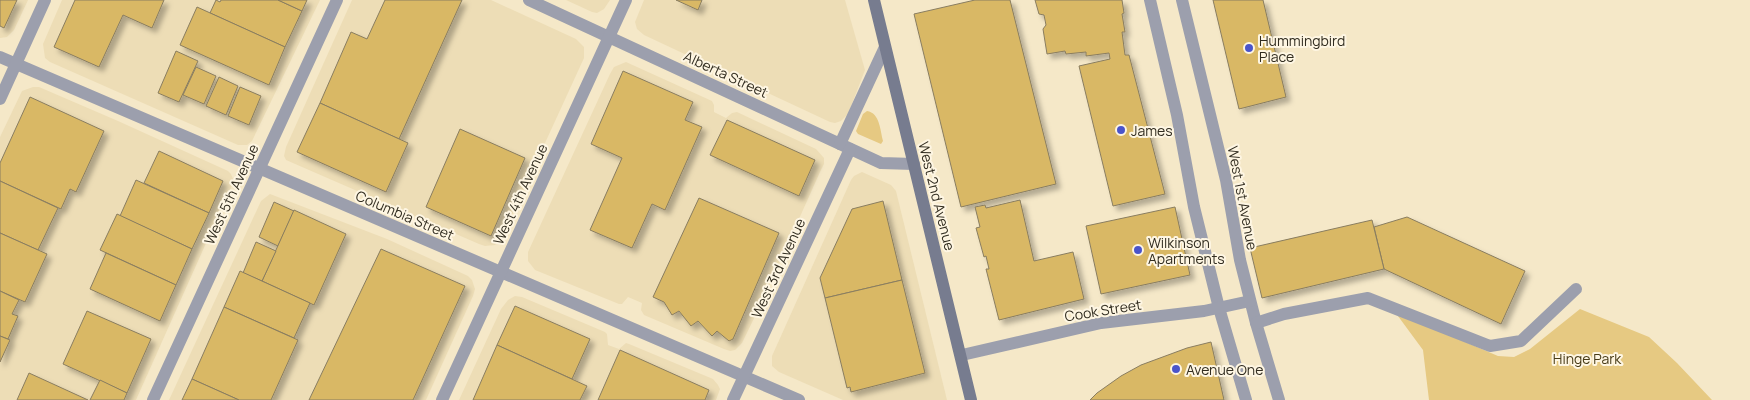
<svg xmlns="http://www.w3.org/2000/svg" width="1750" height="400" font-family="Manrope,sans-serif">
<defs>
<filter id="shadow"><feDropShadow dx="4.5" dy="4.5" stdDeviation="2.5" flood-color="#0004"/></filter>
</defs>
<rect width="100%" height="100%" fill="#f5e8c8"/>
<!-- built -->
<g fill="#edddb6">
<path d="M0 0H28L14 30 7 37 0 38Z"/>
<path d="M62 0H320L252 141 247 145H238L50 62 45 58 43 44Z"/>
<path d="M352 0H491L576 39 584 47V58L501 239 495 245 485 246 479 244 286 160 284 156 286 147Z"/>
<path d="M566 0H610L604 9 597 13 592 12Z"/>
<path d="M644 0H845L865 70 848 114 841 121 835 123 830 122 644 35 637 29 635 22Z"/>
<path d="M626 62 712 101 714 105V112L726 118 732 113 737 112 816 149 824 158V164L820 172 760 306 742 343 735 350 730 351 724 349 644 315 641 310 642 303 628 297 622 304H619L535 270 528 261V252L610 74 614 67Z"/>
<path d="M33 87H39L118 121 228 171 231 174 233 179 232 185 136 400H0V137L22 91Z"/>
<path d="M862 172 891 185 896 191 947 400H843L779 372 772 366V356L851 180 854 176Z"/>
<path d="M270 194 387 239 468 276 472 280 475 289 473 296 426 400H169L261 201Z"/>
<path d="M515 296 522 297 605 332 607 334 608 345 619 349 626 343 629 344 713 379 718 385 720 389 716 400H459L501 309 508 300Z"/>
</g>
<!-- green -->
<g fill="#e6c982">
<path d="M867 111C880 113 880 130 883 141L881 144 858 134 856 131 863 114Z"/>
<path d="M1580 309 1649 337 1677 363 1712 400H1429L1423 350 1395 312 1498 356 1514 357 1530 349Z"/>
</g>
<!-- building -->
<g fill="#d9b865" stroke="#897d60" filter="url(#shadow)">
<path d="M0 0H17L4 28 0 26Z"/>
<path d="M75 0H164L152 28 123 15 99 67 54 47Z"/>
<path d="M216 0 220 2 221 0H278L302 11 285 47 210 13Z"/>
<path d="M278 0H307L302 11Z"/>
<path d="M385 0H462L399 139 320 103 351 32 367 39Z"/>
<path d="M676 0H702L698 10Z"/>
<path d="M975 0H1010L1056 184 961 207 914 14Z"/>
<path d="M1035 0H1122L1124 13 1122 14 1125 32H1122L1125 55H1129L1165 194 1113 206 1079 66 1110 59 1109 53 1086 56V52L1066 54 1065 51 1047 54 1043 29 1046 25 1044 15 1039 14Z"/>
<path d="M1213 0H1263L1286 97 1239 109Z"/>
<path d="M197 7 285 47 269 85 180 45Z"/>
<path d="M176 51 198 61 179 102 158 93Z"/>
<path d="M196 67 216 76 204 104 183 95Z"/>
<path d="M623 71 693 102 685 120 702 127 665 210 652 204 632 248 590 230 622 158 591 144Z"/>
<path d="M219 77 238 86 226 115 206 106Z"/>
<path d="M240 87 261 96 249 125 228 116Z"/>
<path d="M30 97 104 131 76 192 70 189 61 209 0 181V163Z"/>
<path d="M320 103 408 143 386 192 297 152Z"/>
<path d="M727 120 815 160 799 196 710 155Z"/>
<path d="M460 129 525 158 491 236 426 207Z"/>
<path d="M159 151 223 181 209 213 144 183Z"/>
<path d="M136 180 209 213 192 249 120 216Z"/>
<path d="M0 181 58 208 38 250 0 233Z"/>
<path d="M699 198 779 233 733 339 729 341 717 331 712 336 698 321 691 326 679 311 672 315 664 302 653 297Z"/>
<path d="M1020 200 1034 261 1073 252 1084 299 999 320 986 269H989L986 256 984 257 976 228 980 227 975 207 985 205 986 208Z"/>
<path d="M883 201 902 280 825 298 820 278 852 209Z"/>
<path d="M274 202 294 211 278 246 259 237Z"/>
<path d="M1175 207 1190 275 1101 294 1086 226Z"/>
<path d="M294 210 346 234 314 305 262 281Z"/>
<path d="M117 214 192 249 176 285 100 250Z"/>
<path d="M1407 217 1525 271 1501 324 1384 269 1374 227Z"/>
<path d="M1372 220 1384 269 1262 298 1250 248Z"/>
<path d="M0 233 47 254 25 302 0 291Z"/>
<path d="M256 242 276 251 262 281 243 273Z"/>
<path d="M381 249 465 286 413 400H309Z"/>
<path d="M106 253 176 285 160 321 90 289Z"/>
<path d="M240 271 310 303 294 338 224 307Z"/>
<path d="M902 280 925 373 851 392 850 387 847 388 825 298Z"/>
<path d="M0 291 19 300 12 314 18 316 8 339 0 336Z"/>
<path d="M515 306 590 339 572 379 497 345Z"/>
<path d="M224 307 298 340 271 400H239L192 379Z"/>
<path d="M87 311 151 339 127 393 63 364Z"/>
<path d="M0 336 10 340 0 362Z"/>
<path d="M1211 342 1224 400H1090L1097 393 1121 376 1141 365 1187 348Z"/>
<path d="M497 345 587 386 580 400H473Z"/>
<path d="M620 350 709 390 705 400H598Z"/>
<path d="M29 373 88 400H17Z"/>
<path d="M192 379 239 400H182Z"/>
<path d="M100 380 127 393 124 400H90Z"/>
</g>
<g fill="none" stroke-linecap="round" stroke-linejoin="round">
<!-- street -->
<g stroke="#9c9fad" stroke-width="12">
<path d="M529 0 881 163 914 164"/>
<path d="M1150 0 1177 115 1194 207 1219 308 1246 400"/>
<path d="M1182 0 1226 180 1240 260 1256 323 1279 400"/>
<path d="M0 57 799 400"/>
<path d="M0 99 45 0"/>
<path d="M840 144 885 47"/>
<path d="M1256 323 1284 314 1368 298 1490 346 1521 341 1576 289"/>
<path d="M962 355 1101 323 1204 311 1250 301"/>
<path d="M153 400 337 0"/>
<path d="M442 400 626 0"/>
<path d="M733 400 850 149"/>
</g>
<!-- secondary -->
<path stroke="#777c8f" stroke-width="12" d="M874 0 971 400"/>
</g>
<!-- markers -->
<g fill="#4a54ca" stroke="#fef6e3" stroke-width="2">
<circle cx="1249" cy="48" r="5"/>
<circle cx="1121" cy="130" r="5"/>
<circle cx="1138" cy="250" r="5"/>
<circle cx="1176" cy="369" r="5"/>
</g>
<g text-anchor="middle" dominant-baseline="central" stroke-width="4" stroke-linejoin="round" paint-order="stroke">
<!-- poi labels -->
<g font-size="14" fill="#322d20" stroke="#fef6e3" text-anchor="start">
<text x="1259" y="40">Hummingbird<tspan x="1259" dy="16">Place</tspan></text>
<text x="1131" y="130">James</text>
<text x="1148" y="242">Wilkinson<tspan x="1148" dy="16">Apartments</tspan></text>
<text x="1186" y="369">Avenue One</text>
</g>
<!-- street labels -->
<g font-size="14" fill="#322d20" stroke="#fef6e3">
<text transform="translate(726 74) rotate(25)">Alberta Street</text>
<text transform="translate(231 194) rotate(-65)">West 5th Avenue</text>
<text transform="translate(520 194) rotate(-65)">West 4th Avenue</text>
<text transform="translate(937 196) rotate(76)">West 2nd Avenue</text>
<text transform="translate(1243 198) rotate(79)">West 1st Avenue</text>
<text transform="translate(405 215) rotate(23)">Columbia Street</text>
<text transform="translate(778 268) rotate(-65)">West 3rd Avenue</text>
<text transform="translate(1103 310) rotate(-9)">Cook Street</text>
</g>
<!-- park labels -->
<g font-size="14" fill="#473a16" stroke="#fef6e3">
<text x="1587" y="358">Hinge Park</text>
</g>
</g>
</svg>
